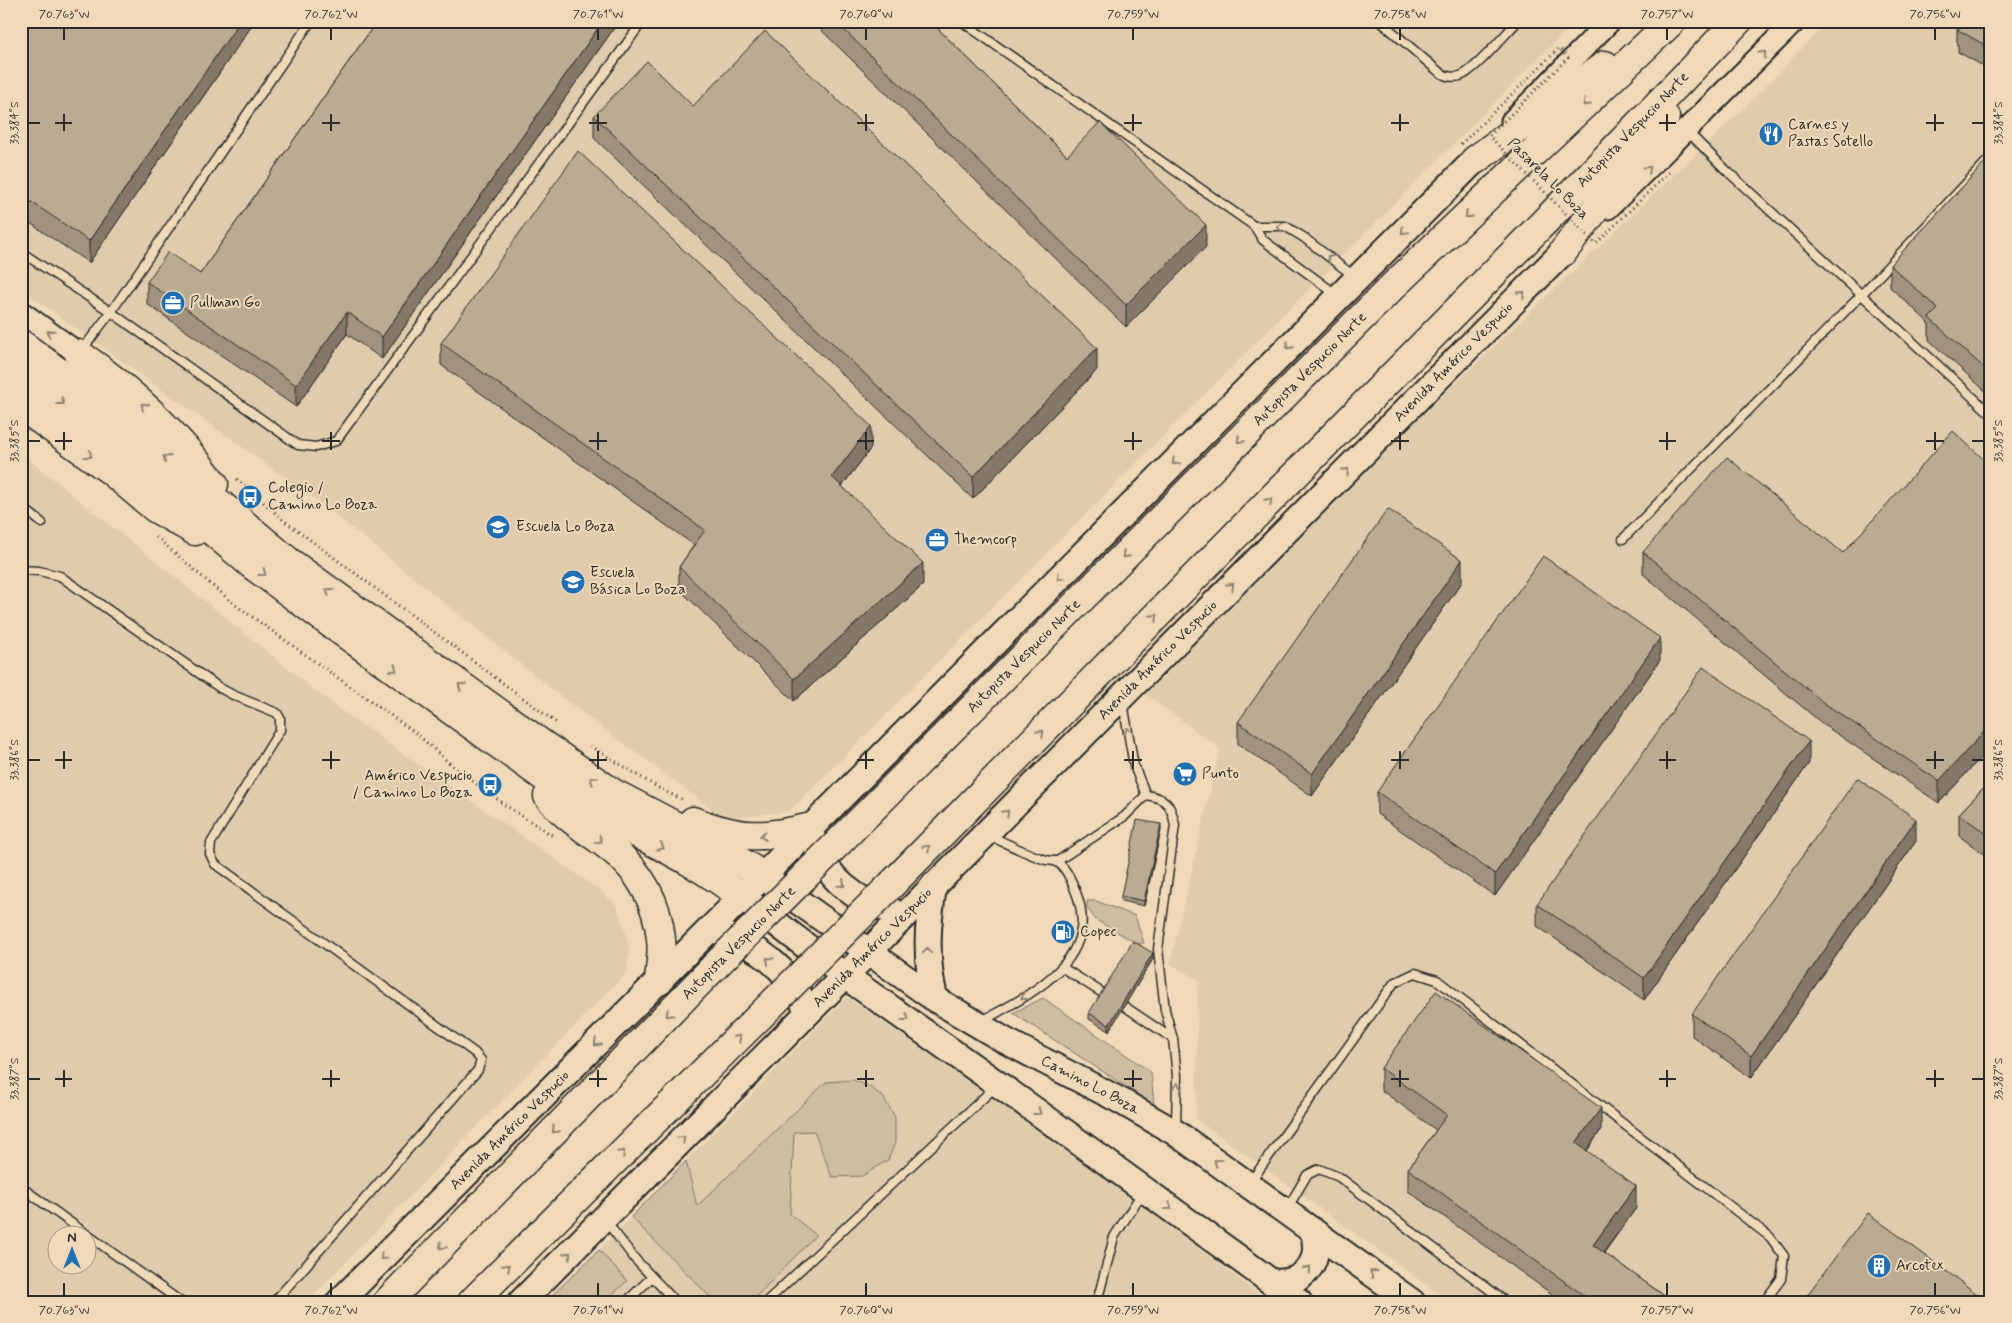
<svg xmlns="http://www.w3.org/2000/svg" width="2012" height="1323" font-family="Mynerve,sans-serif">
<rect width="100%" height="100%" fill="#efd9b8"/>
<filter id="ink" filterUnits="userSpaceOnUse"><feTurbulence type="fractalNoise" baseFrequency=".02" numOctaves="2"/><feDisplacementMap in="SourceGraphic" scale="10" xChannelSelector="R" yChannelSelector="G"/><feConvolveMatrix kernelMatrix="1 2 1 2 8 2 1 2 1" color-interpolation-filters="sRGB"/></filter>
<g filter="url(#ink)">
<!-- built -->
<g fill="#e0cbad" fill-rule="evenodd">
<path d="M21 21H1576L789 812 724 818 564 699 323 505 21 289Z"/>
<path d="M1829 21H1991V1302H1450L1196 1119 1198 979 1170 964 1220 749 1146 694 1399 437 1735 117Z"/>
<path d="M21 453 336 707 598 889 617 906 624 926 630 951 626 973 307 1302H21ZM58 1236H88V1266H58Z"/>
<path d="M847 997 1111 1181 1269 1302H545L599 1250Z"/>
</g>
<!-- green -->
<g fill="#cfbda0" stroke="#7d7466">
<path d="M1087 901H1096L1135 916 1144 943 1138 944 1096 920 1087 908Z"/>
<path d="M1043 998 1151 1072 1154 1105 1013 1013Z"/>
<path d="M853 1080 870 1087 883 1097 895 1117V1143L888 1160 862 1176 832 1177 814 1131 794 1132 790 1214 816 1235 751 1302H715L631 1217 686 1161 697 1206 826 1082Z"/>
<path d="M599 1250 627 1281 605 1302H545Z"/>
</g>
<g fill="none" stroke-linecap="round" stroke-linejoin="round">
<defs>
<g id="lane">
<path d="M961 21 1254 226 1263 240 1337 295"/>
<path d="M1380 21 1438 71C1444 76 1452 78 1460 76 1474 72 1506 33 1518 21"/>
<path d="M1687 131 1726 170 1991 414"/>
<path d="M1254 226H1285L1303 237 1355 277"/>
<path d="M21 252 111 312 298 445 316 447 336 441 643 21"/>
<path d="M82 350 111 312 311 21"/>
<path d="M21 506 42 523"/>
<path d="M1623 539 1862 294 1991 157"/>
<path d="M21 570 39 571 60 576 220 688 233 695 277 713 280 718V730L211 843 210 854 215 864 475 1053 481 1060 478 1070 274 1302"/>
<path d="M1123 703 1134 766 1146 795"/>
<path d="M1146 795C1167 798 1171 805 1175 825L1158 949 1165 1010 1173 1039 1177 1076 1176 1128"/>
<path d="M1056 862 1125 816 1146 795"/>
<path d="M1063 968 1104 994"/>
<path d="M1124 1006 1173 1039"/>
<path d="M982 1021C1027 996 1099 962 1078 898 1074 887 1068 869 1057 862 1054 860 1049 861 1046 860 1027 854 1008 844 990 836"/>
<path d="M1251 1181 1394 983 1415 973 1437 980 1770 1237 1784 1256 1781 1279 1764 1302"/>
<path d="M21 1187 181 1302"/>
<path d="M1287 1209 1307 1175 1319 1169 1339 1177 1506 1302"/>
<path d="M606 1221 635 1259 652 1277"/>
<path d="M626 1302 652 1277 676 1302"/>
<path d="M766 1302 995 1087"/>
<path d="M1097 1302 1114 1237 1142 1193"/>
</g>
<g id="secondary">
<path d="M1512 121 1610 21"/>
<path d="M1608 208 1795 21"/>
<path d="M21 312 79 354"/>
</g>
<g id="primary">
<path d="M815 842C824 876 857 903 891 910"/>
<path id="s1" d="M771 882 935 999 1004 1040 1119 1100 1176 1133 1412 1302"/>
<path d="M934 885C927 925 925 960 935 999"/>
<path d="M750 903 845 976 1036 1111 1299 1302"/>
<path d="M723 934C756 945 788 969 803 1002"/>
<path d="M1272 1282C1305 1285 1322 1262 1313 1231"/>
<path id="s2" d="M339 1302 1475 160"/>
<path id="s3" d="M521 1302 1563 252"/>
</g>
<g id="highway">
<path d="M1475 160 1605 65"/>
<path d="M1563 252 1665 117"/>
<path d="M21 344 101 404 288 561 542 744 613 793 727 853 763 876"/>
<path d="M79 354C132 390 176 433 214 484"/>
<path d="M21 374 82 420 251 564 330 623 576 800C631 833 692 857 742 897"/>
<path d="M21 406 111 471 155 508 195 531"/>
<path d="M548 796C566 819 591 832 613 850 640 871 658 904 661 939 663 952 660 967 659 981"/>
<path d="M693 821C741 839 762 839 811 827"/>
<path id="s4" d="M840 841 1394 285 1672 21"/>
<path id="s5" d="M893 883 1556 210 1738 21"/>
<path d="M387 1302 715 966"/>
<path d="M472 1302 769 1007"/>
</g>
</defs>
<!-- lane casing -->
<use href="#lane" stroke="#2b2b2b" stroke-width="11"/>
<!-- secondary casing -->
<use href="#secondary" stroke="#2b2b2b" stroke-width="25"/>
<!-- primary casing -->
<use href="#primary" stroke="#2b2b2b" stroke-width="29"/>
<!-- highway casing -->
<use href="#highway" stroke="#2b2b2b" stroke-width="31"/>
<!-- path -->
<g stroke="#2b2b2b" stroke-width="3" stroke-dasharray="1 4" stroke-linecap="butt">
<path d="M237 479 282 519 558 724"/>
<path d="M156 537 234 604 417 734 455 768 508 807 552 835"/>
<path d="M590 746 662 790 684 800"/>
</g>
<!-- lane -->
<use href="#lane" stroke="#efd9b8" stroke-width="8"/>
<!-- secondary -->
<use href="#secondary" stroke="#efd9b8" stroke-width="21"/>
<!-- primary -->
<use href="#primary" stroke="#efd9b8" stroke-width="25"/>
<!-- highway -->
<use href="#highway" stroke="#efd9b8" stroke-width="28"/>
<defs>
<g id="highway-bridge">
<path d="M715 966 840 841"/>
<path d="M769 1007 893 883"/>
</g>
</defs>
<!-- highway-bridge casing -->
<use href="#highway-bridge" stroke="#2b2b2b" stroke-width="31" stroke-linecap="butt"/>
<!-- path-bridge -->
<path stroke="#2b2b2b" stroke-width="3" stroke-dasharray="1 4" stroke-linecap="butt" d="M1461 144 1559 48 1568 58 1489 136 1596 244 1669 172"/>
<!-- highway-bridge -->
<use href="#highway-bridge" stroke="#efd9b8" stroke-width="28"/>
</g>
<!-- wall -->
<g fill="#a2937e" stroke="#2b2b2b">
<path d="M21 21H255L89 263 21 217Z"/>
<path d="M377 21H619L382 359 347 334 296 407 147 304V282L200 274Z"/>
<path d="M812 21H930L1067 156 1206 247 1126 327Z"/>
<path d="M1957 21H1991V57H1990L1985 67 1958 52V43L1957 42Z"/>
<path d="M693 106 1097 370 973 499 594 138V116Z"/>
<path d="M1991 156V396L1929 340V323L1890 287V265Z"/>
<path d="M441 343 871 448 842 486 923 585 794 701 679 589V567L694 545 441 365Z"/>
<path d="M1991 466V746L1939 803 1824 725 1643 574V552L1843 553Z"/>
<path d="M1462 582 1312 796 1238 744V722Z"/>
<path d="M1660 660 1495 896 1377 814V792Z"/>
<path d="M1809 763 1644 1000 1537 926V904Z"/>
<path d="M1991 780V859L1959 836V814Z"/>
<path d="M1161 830 1144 906 1121 901V896Z"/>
<path d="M1916 841 1751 1078 1692 1036V1014Z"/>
<path d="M1153 959 1109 1031 1089 1019V1013Z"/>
<path d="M1381 1068 1601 1130 1587 1151 1636 1208 1604 1253 1673 1302H1563L1408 1191V1169L1436 1130 1381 1090Z"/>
</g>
<!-- shaded-wall -->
<g fill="#847867" stroke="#2b2b2b">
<path d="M240 21H255L89 263V241Z"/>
<path d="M603 21H619L382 359V337Z"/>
<path d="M1990 35V57L1985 67V45Z"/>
<path d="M1206 225V247L1126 327V305Z"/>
<path d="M347 312V334L296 407V385Z"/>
<path d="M1097 348V370L973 499V477Z"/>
<path d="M871 426V448L832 499V477Z"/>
<path d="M1462 560V582L1312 796V774Z"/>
<path d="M923 563V585L794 701V679Z"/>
<path d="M1660 638V660L1495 896V874Z"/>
<path d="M1991 724V746L1939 803V781Z"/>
<path d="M1809 741V763L1644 1000V978Z"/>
<path d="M1916 819V841L1751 1078V1056Z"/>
<path d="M1161 824V830L1144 906V901Z"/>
<path d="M1153 953V959L1109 1031V1025Z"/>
<path d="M1601 1108V1130L1576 1165V1143Z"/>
<path d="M1636 1186V1208L1593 1267V1245Z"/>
</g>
<!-- building -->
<g fill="#bcab93" stroke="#2b2b2b">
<path d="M21 21H240L89 241 21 195Z"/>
<path d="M377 21H603L382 337 347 312 296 385 147 282 168 252 200 274Z"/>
<path d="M835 21H930L1067 156 1100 122 1206 225 1126 305Z"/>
<path d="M1959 21H1991V35H1990L1985 45 1958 30 1962 23Z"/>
<path d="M765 31 1097 348 973 477 594 116 647 61 693 106Z"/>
<path d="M578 151 871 426 832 477 923 563 794 679 679 567 705 530 441 343Z"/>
<path d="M1991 156V374L1929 318 1938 309 1890 265Z"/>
<path d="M1953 431 1991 466V724L1939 781 1824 703 1643 552 1727 457 1843 553Z"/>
<path d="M1388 509 1462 560 1312 774 1238 722Z"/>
<path d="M1543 556 1660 638 1495 874 1377 792Z"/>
<path d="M1703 667 1809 741 1644 978 1537 904Z"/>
<path d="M1857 778 1916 819 1751 1056 1692 1014Z"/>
<path d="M1991 780V837L1959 814Z"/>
<path d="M1137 820 1161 824 1144 901 1121 896Z"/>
<path d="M1133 941 1153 953 1109 1025 1089 1013Z"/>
<path d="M1436 991 1601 1108 1576 1143 1636 1186 1593 1245 1673 1302H1593L1408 1169 1447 1115 1381 1068Z"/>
<path d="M1868 1213 1988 1302H1802Z"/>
</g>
<!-- one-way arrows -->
<defs><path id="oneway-chevron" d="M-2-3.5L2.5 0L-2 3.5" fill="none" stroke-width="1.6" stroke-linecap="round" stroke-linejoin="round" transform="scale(1.25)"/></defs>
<g stroke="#8d8272">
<use href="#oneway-chevron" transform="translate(1763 54) rotate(-45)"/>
<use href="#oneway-chevron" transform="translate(1586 103) rotate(137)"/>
<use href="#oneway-chevron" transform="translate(1648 169) rotate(-44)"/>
<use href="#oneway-chevron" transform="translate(1468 215) rotate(137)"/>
<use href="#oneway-chevron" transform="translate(1280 227) rotate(-174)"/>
<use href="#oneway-chevron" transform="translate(1404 231) rotate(135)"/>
<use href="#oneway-chevron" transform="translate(1330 258) rotate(-142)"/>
<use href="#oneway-chevron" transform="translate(1522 294) rotate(-45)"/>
<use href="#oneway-chevron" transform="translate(50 333) rotate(-145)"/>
<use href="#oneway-chevron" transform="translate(1289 346) rotate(135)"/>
<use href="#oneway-chevron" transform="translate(61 402) rotate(38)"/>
<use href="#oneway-chevron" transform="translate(144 406) rotate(-137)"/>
<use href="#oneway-chevron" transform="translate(1240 440) rotate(135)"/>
<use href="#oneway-chevron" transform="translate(89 455) rotate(37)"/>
<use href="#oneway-chevron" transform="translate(166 458) rotate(-140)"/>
<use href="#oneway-chevron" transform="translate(1175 462) rotate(135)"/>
<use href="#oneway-chevron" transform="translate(1346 471) rotate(-45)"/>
<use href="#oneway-chevron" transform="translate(1269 501) rotate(-45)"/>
<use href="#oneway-chevron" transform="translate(1125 555) rotate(135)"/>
<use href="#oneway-chevron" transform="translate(263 573) rotate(37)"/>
<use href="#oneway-chevron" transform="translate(1060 577) rotate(135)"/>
<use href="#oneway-chevron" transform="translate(1231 586) rotate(-45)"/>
<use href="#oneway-chevron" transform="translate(329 591) rotate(-144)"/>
<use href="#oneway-chevron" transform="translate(1155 617) rotate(-45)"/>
<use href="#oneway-chevron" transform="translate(394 669) rotate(36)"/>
<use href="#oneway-chevron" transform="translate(461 686) rotate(-144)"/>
<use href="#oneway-chevron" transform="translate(1128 731) rotate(-100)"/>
<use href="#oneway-chevron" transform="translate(1041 733) rotate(-45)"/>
<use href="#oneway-chevron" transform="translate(593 780) rotate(-146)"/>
<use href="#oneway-chevron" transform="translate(1006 813) rotate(-45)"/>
<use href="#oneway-chevron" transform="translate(763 836) rotate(176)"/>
<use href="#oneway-chevron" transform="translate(599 840) rotate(35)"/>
<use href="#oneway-chevron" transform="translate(661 847) rotate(28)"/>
<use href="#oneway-chevron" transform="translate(927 848) rotate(-45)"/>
<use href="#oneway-chevron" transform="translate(842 884) rotate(41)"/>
<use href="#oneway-chevron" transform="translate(927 951) rotate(-92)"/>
<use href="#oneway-chevron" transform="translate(769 960) rotate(-140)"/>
<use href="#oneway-chevron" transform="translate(1024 997) rotate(147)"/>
<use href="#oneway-chevron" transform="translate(669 1014) rotate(134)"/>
<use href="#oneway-chevron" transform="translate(906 1018) rotate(35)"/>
<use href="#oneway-chevron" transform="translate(738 1038) rotate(-45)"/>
<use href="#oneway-chevron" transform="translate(597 1043) rotate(135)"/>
<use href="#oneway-chevron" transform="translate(1177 1086) rotate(-88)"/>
<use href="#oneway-chevron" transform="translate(1038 1112) rotate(36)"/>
<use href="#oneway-chevron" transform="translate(555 1130) rotate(134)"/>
<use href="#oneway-chevron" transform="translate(682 1139) rotate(-45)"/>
<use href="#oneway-chevron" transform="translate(622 1153) rotate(-45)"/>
<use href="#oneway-chevron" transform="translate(1217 1162) rotate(-144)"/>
<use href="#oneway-chevron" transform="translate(1169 1207) rotate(36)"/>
<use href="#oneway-chevron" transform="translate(442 1246) rotate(134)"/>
<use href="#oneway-chevron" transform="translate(568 1255) rotate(-45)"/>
<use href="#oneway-chevron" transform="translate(383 1257) rotate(135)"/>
<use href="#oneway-chevron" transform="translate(507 1267) rotate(-45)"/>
<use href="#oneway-chevron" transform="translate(1308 1269) rotate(-51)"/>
<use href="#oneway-chevron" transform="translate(1373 1273) rotate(-144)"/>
</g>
</g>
<!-- ticks -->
<path fill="none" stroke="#2b2b2b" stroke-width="2" d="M64 28V40M331 28V40M598 28V40M866 28V40M1133 28V40M1400 28V40M1667 28V40M1935 28V40M64 114V131M331 114V131M598 114V131M866 114V131M1133 114V131M1400 114V131M1667 114V131M1935 114V131M28 123H40M55 123H72M322 123H340M589 123H607M857 123H874M1124 123H1142M1391 123H1409M1659 123H1676M1926 123H1944M1972 123H1984M64 432V450M331 432V450M598 432V450M866 432V450M1133 432V450M1400 432V450M1667 432V450M1935 432V450M28 441H40M55 441H72M322 441H340M589 441H607M857 441H874M1124 441H1142M1391 441H1409M1659 441H1676M1926 441H1944M1972 441H1984M64 751V769M331 751V769M598 751V769M866 751V769M1133 751V769M1400 751V769M1667 751V769M1935 751V769M28 760H40M55 760H72M322 760H340M589 760H607M857 760H874M1124 760H1142M1391 760H1409M1659 760H1676M1926 760H1944M1972 760H1984M64 1070V1087M331 1070V1087M598 1070V1087M866 1070V1087M1133 1070V1087M1400 1070V1087M1667 1070V1087M1935 1070V1087M28 1079H40M55 1079H72M322 1079H340M589 1079H607M857 1079H874M1124 1079H1142M1391 1079H1409M1659 1079H1676M1926 1079H1944M1972 1079H1984M64 1283V1296M331 1283V1296M598 1283V1296M866 1283V1296M1133 1283V1296M1400 1283V1296M1667 1283V1296M1935 1283V1296"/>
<!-- icons -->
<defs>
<symbol id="restaurant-disc" viewBox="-11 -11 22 22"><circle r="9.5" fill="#1f6fb2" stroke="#efd9b8"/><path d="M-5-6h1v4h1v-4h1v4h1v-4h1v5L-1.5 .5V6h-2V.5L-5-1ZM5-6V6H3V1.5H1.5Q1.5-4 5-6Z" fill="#fff"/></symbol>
<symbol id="office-disc" viewBox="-11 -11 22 22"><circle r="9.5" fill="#1f6fb2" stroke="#efd9b8"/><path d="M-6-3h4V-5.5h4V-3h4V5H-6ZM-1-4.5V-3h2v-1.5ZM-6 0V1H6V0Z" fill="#fff"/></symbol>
<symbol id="bus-disc" viewBox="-11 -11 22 22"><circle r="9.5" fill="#1f6fb2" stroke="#efd9b8"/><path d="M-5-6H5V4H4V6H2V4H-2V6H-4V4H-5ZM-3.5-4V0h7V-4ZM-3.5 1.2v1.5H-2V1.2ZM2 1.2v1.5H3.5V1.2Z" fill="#fff"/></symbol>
<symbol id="school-disc" viewBox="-11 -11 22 22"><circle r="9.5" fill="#1f6fb2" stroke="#efd9b8"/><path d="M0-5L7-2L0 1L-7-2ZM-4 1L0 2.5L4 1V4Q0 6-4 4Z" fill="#fff"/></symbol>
<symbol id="supermarket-disc" viewBox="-11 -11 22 22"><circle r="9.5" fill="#1f6fb2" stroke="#efd9b8"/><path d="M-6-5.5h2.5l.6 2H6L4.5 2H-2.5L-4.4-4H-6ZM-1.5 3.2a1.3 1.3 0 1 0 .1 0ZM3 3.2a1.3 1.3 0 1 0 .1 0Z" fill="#fff"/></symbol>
<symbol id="fuel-disc" viewBox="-11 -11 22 22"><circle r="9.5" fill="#1f6fb2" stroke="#efd9b8"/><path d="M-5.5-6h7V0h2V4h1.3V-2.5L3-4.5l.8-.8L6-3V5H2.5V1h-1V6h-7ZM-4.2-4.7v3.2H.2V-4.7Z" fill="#fff"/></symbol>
<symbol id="building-disc" viewBox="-11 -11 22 22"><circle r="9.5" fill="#1f6fb2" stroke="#efd9b8"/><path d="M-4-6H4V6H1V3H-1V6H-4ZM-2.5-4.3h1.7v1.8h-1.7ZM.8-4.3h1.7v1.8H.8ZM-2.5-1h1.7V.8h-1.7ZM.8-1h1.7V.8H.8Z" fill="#fff"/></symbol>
</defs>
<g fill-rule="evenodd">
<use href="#restaurant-disc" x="1757" y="120" width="28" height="28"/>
<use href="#office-disc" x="159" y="289" width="28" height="28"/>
<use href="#bus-disc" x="236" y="483" width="28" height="28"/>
<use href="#school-disc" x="484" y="513" width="28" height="28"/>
<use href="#office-disc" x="923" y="526" width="28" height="28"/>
<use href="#school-disc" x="559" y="568" width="28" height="28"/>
<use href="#supermarket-disc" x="1171" y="760" width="28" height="28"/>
<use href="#bus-disc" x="476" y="771" width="28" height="28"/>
<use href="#fuel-disc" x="1049" y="918" width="28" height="28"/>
<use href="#building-disc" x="1865" y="1252" width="28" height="28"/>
</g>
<g text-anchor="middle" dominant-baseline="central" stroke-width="4" stroke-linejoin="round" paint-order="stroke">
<!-- poi labels -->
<g font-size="15" fill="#2b2b2b" stroke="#efd9b8" text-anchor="start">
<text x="1788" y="125">Carnes y<tspan x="1788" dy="17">Pastas Sotello</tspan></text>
<text x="190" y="303">Pullman Go</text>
<text x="268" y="488">Colegio /<tspan x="268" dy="17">Camino Lo Boza</tspan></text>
<text x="516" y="527">Escuela Lo Boza</text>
<text x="954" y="540">Themcorp</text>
<text x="590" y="573">Escuela<tspan x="590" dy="17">Básica Lo Boza</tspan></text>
<text x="1202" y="774">Punto</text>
<text x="472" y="776" text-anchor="end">Américo Vespucio<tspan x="472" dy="17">/ Camino Lo Boza</tspan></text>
<text x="1080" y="932">Copec</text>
<text x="1896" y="1266">Arcotex</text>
</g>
<!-- street labels -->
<g font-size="15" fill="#2b2b2b" stroke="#efd9b8">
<text stroke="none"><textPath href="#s5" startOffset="1056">Autopista Vespucio Norte</textPath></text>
<text transform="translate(1548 179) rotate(45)">Pasarela Lo Boza</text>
<text stroke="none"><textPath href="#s3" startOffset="1324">Avenida Américo Vespucio</textPath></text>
<text stroke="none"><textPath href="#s4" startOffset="666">Autopista Vespucio Norte</textPath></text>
<text stroke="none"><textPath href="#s4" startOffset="261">Autopista Vespucio Norte</textPath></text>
<text stroke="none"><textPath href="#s3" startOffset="904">Avenida Américo Vespucio</textPath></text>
<text transform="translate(739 943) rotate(-45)">Autopista Vespucio Norte</text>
<text stroke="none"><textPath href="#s3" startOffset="499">Avenida Américo Vespucio</textPath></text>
<text stroke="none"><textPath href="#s1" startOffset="379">Camino Lo Boza</textPath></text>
<text stroke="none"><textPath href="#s2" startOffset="242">Avenida Américo Vespucio</textPath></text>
</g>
</g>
<!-- margin -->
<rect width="2012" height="1323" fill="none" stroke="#efd9b8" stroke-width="55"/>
<!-- north arrow -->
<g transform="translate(72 1250)"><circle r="24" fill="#efd9b8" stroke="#a19380"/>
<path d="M0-4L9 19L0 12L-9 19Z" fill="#1f6fb2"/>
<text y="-8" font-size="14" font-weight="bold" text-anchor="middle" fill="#2b2b2b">N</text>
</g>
<rect x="28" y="28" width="1956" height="1268" fill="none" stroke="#2b2b2b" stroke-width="2"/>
<g font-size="12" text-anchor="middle" fill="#2b2b2b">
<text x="64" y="18">70.763°W</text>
<text x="331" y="18">70.762°W</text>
<text x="598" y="18">70.761°W</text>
<text x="866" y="18">70.760°W</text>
<text x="1133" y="18">70.759°W</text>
<text x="1400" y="18">70.758°W</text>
<text x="1667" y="18">70.757°W</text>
<text x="1935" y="18">70.756°W</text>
<text transform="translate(14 123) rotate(-90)" y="4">33.384°S</text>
<text transform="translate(1998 123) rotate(-90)" y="4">33.384°S</text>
<text transform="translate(14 441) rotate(-90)" y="4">33.385°S</text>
<text transform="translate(1998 441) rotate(-90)" y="4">33.385°S</text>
<text transform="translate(14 760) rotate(-90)" y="4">33.386°S</text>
<text transform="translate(1998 760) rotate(-90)" y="4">33.386°S</text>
<text transform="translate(14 1079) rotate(-90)" y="4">33.387°S</text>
<text transform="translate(1998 1079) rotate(-90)" y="4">33.387°S</text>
<text x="64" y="1314">70.763°W</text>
<text x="331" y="1314">70.762°W</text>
<text x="598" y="1314">70.761°W</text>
<text x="866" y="1314">70.760°W</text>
<text x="1133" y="1314">70.759°W</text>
<text x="1400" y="1314">70.758°W</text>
<text x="1667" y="1314">70.757°W</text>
<text x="1935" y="1314">70.756°W</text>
</g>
</svg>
